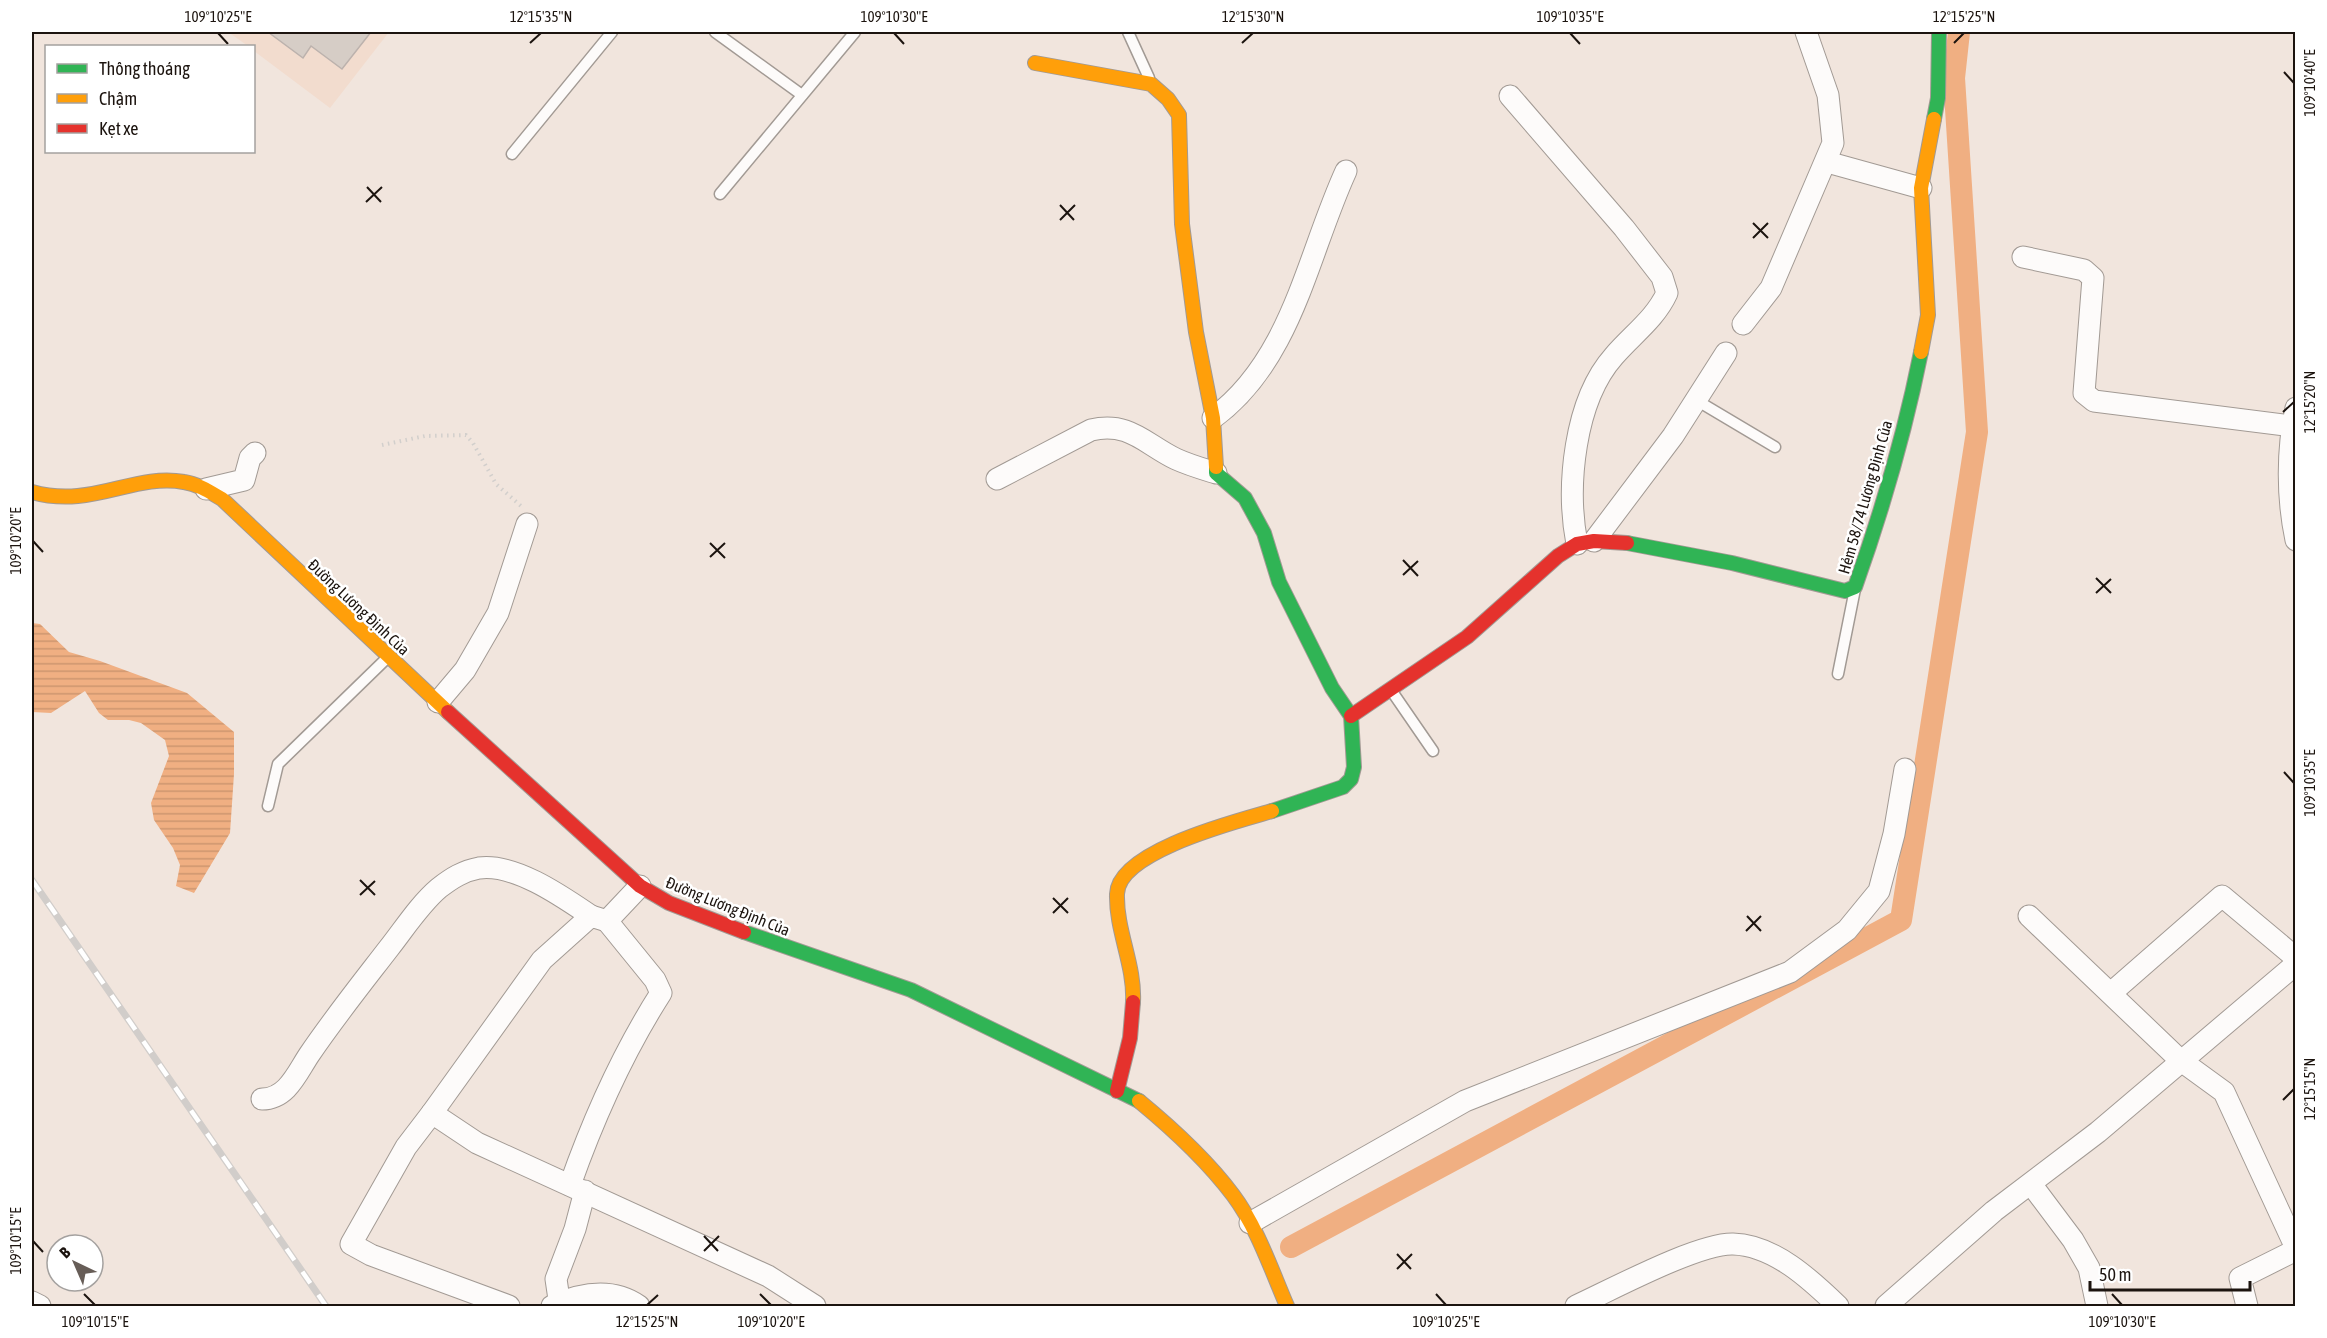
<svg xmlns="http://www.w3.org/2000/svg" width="2327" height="1338" font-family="'Asap Condensed',sans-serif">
<defs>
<pattern id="water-rules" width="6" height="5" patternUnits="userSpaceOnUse" patternTransform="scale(1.5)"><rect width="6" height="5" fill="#f0af82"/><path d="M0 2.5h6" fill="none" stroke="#cd966f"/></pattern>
</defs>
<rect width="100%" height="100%" fill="#f1e5dd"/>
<!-- built -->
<path fill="#f2dcce" d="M228 32H389L330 108 254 51V46H248Z"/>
<!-- water -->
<path fill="url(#water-rules)" d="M32 623 40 624 69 652 100 661 187 693 234 732V774L230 833 194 893 176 886 180 865 173 848 154 820 151 803 169 756 165 740 141 723 129 720H108L99 713 85 691 51 713 32 712Z"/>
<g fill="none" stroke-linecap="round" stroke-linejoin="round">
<!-- canal -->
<path stroke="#f0af82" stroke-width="22" d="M1291 1247 1901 920 1977 432 1954 78 1959 32"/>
</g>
<!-- building -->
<path fill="#d6cdc6" stroke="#bcb2ad" stroke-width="1.5" d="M268 32H371L342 69 311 46 303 58Z"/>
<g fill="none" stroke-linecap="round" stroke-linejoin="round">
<defs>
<g id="lane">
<path d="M715 32 802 95"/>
<path d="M1128 32 1149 78"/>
<path d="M512 154 612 32"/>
<path d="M720 194 855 32"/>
<path d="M1696 400 1775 447"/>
<path d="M1838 674 1855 589"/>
<path d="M1391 690 1433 751"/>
<path d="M268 806 278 764 387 658"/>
</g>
<g id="street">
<path d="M1510 96 1624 228 1662 277 1667 293C1655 319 1633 334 1614 356 1574 401 1566 487 1577 544"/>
<path d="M1827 162 1921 188"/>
<path d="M2023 257 2084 270 2093 278 2084 393 2094 401 2292 426"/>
<path d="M1743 324 1771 288 1833 143 1828 95 1806 32"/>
<path d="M2296 408C2287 450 2287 498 2296 540"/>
<path d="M1213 418C1292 360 1307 256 1346 171"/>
<path d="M997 479 1091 430C1129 421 1145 444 1176 459 1189 465 1203 469 1216 473"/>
<path d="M206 489 244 480 250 458 255 453"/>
<path d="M1594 541 1673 436 1726 353"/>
<path d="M438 702 465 670 498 613 527 524"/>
<path d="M2029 916 2180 1060 2224 1092 2296 1248"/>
<path d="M2111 993 2222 896 2296 958"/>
<path d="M262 1099C287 1099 297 1073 309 1055 334 1018 362 983 389 948 404 929 420 904 439 888 452 878 463 871 479 868 515 863 563 897 591 916"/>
<path d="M432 1113 542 960 591 916 607 921 640 886"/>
<path d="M2031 1184 2073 1240 2089 1268 2097 1306"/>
<path d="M570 1185C594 1117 622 1054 661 993L655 980 607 921"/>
<path d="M1250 1223 1465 1101 1790 972 1847 930 1879 891 1894 834 1905 769"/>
<path d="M32 1302 40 1306"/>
<path d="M509 1306 371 1255 351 1244 406 1147 432 1113 477 1143 768 1276 815 1306"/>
<path d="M552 1306C581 1293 612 1287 639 1306"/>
<path d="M560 1306 556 1279 575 1229 585 1191"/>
<path d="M1576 1306C1611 1290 1698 1243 1733 1244 1774 1245 1811 1280 1838 1306"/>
<path d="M1886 1306 1994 1211 2098 1132 2296 964"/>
<path d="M2247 1306 2240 1278 2296 1250"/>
</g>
<g id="fast">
<path d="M1934 119 1938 98 1939 32"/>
<path d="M1216 467V473L1245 498 1264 533 1279 582 1332 688 1351 716 1354 767 1351 779 1343 787 1272 811"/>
<path d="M1627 543 1732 563 1845 591 1855 587C1882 511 1905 432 1921 352"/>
<path d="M744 932 911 990 1139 1101"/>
</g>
<g id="slow">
<path d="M1035 63 1151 84 1168 99 1179 115 1182 224 1196 332 1213 418 1216 467"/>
<path d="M1921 352 1928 315 1921 188 1934 119"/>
<path d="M32 492C92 509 133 473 184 482 198 484 210 492 222 499L448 712"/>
<path d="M1133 1002C1135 965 1116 931 1117 894 1118 851 1238 821 1272 811"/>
<path d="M1139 1101C1173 1129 1206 1159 1233 1195 1257 1227 1271 1269 1287 1306"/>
</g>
<g id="jam">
<path d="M448 712 640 886 669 903 744 932"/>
<path d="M1351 716 1467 637 1558 556 1577 544 1594 541 1627 543"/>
<path d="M1117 1091 1130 1038 1133 1002"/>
</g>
</defs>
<!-- lane casing -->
<use href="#lane" stroke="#a29a94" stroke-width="13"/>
<!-- street casing -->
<use href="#street" stroke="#a29a94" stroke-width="23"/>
<!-- fast casing -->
<use href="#fast" stroke="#a29a94" stroke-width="16"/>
<!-- slow casing -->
<use href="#slow" stroke="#a29a94" stroke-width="16"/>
<!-- jam casing -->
<use href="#jam" stroke="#a29a94" stroke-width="16"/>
<!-- path -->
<path stroke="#d2cfcc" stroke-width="4" stroke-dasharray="1.5 4.5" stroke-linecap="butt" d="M382 445 425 436 466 435 473 443 496 484 521 506"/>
<!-- lane -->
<use href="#lane" stroke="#fdfbfa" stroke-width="10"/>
<!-- street -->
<use href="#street" stroke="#fdfbfa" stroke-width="21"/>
<!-- fast -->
<use href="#fast" stroke="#30b455" stroke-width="14"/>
<!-- slow -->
<use href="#slow" stroke="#ff9f0a" stroke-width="14"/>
<!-- jam -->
<use href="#jam" stroke="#e5322d" stroke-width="14"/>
<defs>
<path id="rail" d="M32 880 326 1306"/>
</defs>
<!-- rail casing -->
<use href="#rail" stroke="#d1cdca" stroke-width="7"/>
<!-- rail -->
<use href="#rail" stroke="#fff" stroke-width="4.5" stroke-dasharray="14" stroke-linecap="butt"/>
</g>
<!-- ticks -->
<path fill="none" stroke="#1c140f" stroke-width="2" d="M218 33 228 44M894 33 904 44M1570 33 1580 44M530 43 541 33M1242 43 1253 33M1954 43 1964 33M2284 72 2294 83M367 187 381 202M366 202 382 187M1060 205 1074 220M1060 220 1075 205M1753 223 1768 238M1753 238 1768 223M2283 412 2294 402M33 541 43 552M710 543 725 558M710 557 725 543M1403 560 1418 576M1403 575 1418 561M2096 578 2111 593M2096 593 2111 579M2284 772 2294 783M360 880 375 895M360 895 375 881M1053 898 1068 913M1053 913 1068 898M1747 916 1761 931M1746 931 1761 916M2283 1100 2294 1089M704 1236 718 1251M33 1241 43 1252M704 1251 719 1236M1397 1254 1411 1269M1397 1269 1412 1254M84 1294 95 1305M760 1294 771 1305M1436 1294 1446 1305M2112 1294 2122 1305M647 1305 658 1295"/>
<g text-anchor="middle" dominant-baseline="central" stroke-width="5" stroke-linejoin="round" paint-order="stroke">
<!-- street labels -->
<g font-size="16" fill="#1c140f" stroke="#fff">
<text transform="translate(1865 497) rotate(-74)">Hẻm 58/74 Lương Định Của</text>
<text transform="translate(359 607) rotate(43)">Đường Lương Định Của</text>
<text transform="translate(728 906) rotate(22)">Đường Lương Định Của</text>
</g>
</g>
<!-- border -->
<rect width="2327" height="1338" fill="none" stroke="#ffffff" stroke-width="66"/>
<!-- legend -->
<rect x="45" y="45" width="210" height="108" fill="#ffffff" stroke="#a4a19f" stroke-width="1.5"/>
<rect x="57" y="64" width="30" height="9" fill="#30b455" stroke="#a4a19f" stroke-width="1.5"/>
<text x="99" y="75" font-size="18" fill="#1c140f">Thông thoáng</text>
<rect x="57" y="94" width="30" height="9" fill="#ff9f0a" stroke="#a4a19f" stroke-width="1.5"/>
<text x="99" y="105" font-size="18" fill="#1c140f">Chậm</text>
<rect x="57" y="124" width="30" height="9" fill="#e5322d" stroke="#a4a19f" stroke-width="1.5"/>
<text x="99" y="135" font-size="18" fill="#1c140f">Kẹt xe</text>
<!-- north arrow -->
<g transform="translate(75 1263) rotate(316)"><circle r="28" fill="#ffffff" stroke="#a4a19f" stroke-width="1.5"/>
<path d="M0-4.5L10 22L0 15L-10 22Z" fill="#675d57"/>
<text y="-9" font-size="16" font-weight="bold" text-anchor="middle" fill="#1c140f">B</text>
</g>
<!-- scale -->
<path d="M2090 1281v9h160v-9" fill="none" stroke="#1c140f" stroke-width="3"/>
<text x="2099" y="1281" font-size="18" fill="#1c140f" stroke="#ffffff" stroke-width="4.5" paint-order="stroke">50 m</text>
<rect x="33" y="33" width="2261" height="1272" fill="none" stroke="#1c140f" stroke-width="2"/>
<g font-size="15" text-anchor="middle" fill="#1c140f">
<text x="218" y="22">109°10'25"E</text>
<text x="541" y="22">12°15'35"N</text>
<text x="894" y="22">109°10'30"E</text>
<text x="1253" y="22">12°15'30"N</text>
<text x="1570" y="22">109°10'35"E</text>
<text x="1964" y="22">12°15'25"N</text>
<text transform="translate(2310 83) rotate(-90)" y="5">109°10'40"E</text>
<text transform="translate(2310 402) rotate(-90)" y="5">12°15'20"N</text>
<text transform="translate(16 541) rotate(-90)" y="5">109°10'20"E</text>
<text transform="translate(2310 783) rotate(-90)" y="5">109°10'35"E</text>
<text transform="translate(2310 1089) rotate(-90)" y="5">12°15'15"N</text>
<text transform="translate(16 1241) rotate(-90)" y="5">109°10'15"E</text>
<text x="95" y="1327">109°10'15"E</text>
<text x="647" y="1327">12°15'25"N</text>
<text x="771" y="1327">109°10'20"E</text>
<text x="1446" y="1327">109°10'25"E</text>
<text x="2122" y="1327">109°10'30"E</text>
</g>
</svg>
